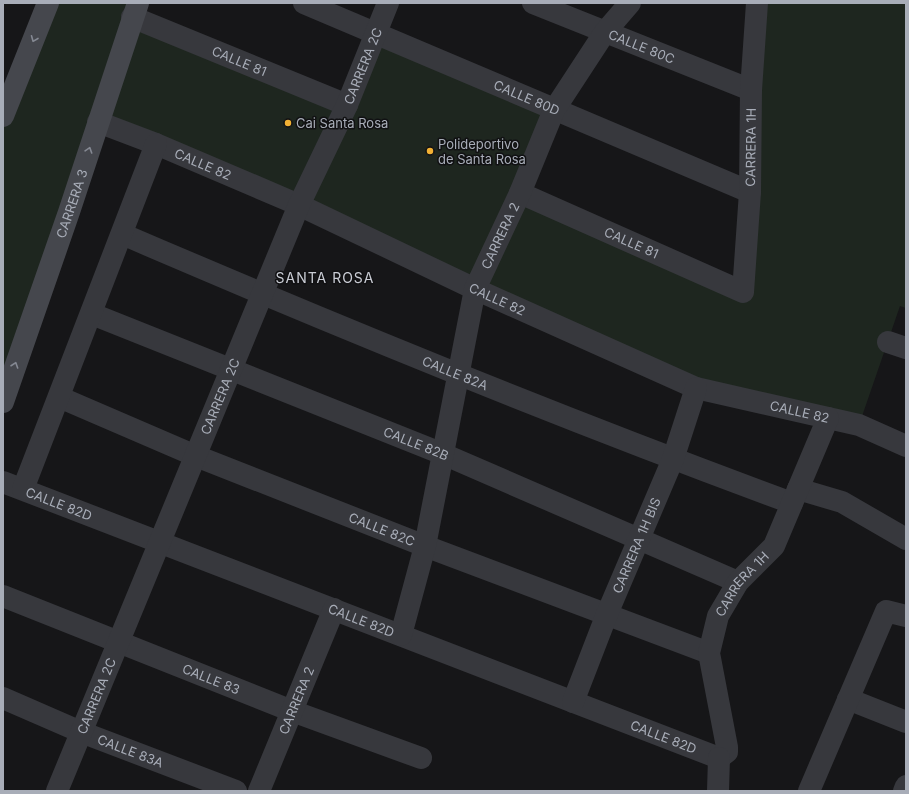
<svg xmlns="http://www.w3.org/2000/svg" width="909" height="794" font-family="Inter,sans-serif">
<rect width="100%" height="100%" fill="#161618"/>
<!-- green -->
<path fill="#1e261f" d="M50 3H138L133 17 344 105 377 33 554 110 521 193 743 291 753 3H906V308L900 306 859 425 696 388 98 122 3 396V104Z"/>
<g fill="none" stroke-linecap="round" stroke-linejoin="round">
<!-- street -->
<g stroke="#37383d" stroke-width="22">
<path id="s1" d="M304 3 750 192"/>
<path id="s2" d="M533 3 751 90"/>
<path id="s3" d="M132 17 347 105"/>
<path id="s4" d="M98 122 156 144 299 205 475 289 696 388 859 425 906 446"/>
<path id="s5" d="M520 193 743 292 750 192 751 90 757 3"/>
<path id="s6" d="M122 234C343 329 566 420 792 503"/>
<path id="s7" d="M92 314 443 454 738 582"/>
<path d="M888 342 906 348"/>
<path id="s8" d="M59 397 196 456 425 546 709 653"/>
<path id="s9" d="M3 482 719 758"/>
<path d="M23 489 156 144"/>
<path d="M798 489 842 502 906 539"/>
<path id="s10" d="M3 596 292 711 421 758"/>
<path id="s11" d="M401 635 425 546 475 289 520 193 554 110 605 32 630 3"/>
<path id="s12" d="M3 698 81 732 236 791"/>
<path d="M848 699 906 722"/>
<path id="s13" d="M573 702 607 614 673 459 696 388"/>
<path id="s14" d="M719 758 727 752V747L709 653 718 616 738 582 774 546 828 418"/>
<path id="s15" d="M57 791 299 205 347 105 388 3"/>
<path id="s16" d="M259 791 334 609"/>
<path d="M718 791 719 758"/>
<path d="M809 791 886 611 906 616"/>
<path d="M904 791 906 786"/>
</g>
<!-- secondary -->
<g stroke="#45474d" stroke-width="22">
<path d="M3 116 48 3"/>
<path id="s17" d="M3 402 69 212 138 3"/>
</g>
</g>
<!-- one-way arrows -->
<defs><path id="oneway-chevron" d="M-2-3.5L2.5 0L-2 3.5" fill="none" stroke-width="1.6" stroke-linecap="round" stroke-linejoin="round"/></defs>
<g stroke="#858993">
<use href="#oneway-chevron" transform="translate(34 39) rotate(112)"/>
<use href="#oneway-chevron" transform="translate(89 150) rotate(-72)"/>
<use href="#oneway-chevron" transform="translate(15 365) rotate(-71)"/>
</g>
<!-- markers -->
<g fill="#f2b134" stroke="#111113" stroke-width="1.5">
<circle cx="288" cy="123" r="4"/>
<circle cx="430" cy="151" r="4"/>
</g>
<g text-anchor="middle" dominant-baseline="central" stroke-width="3" stroke-linejoin="round" paint-order="stroke">
<!-- street labels -->
<g font-size="13" fill="#a8adb8" stroke="#111113">
<text stroke="none"><textPath href="#s2" startOffset="117">CALLE 80C</textPath></text>
<text stroke="none"><textPath href="#s3" startOffset="116">CALLE 81</textPath></text>
<text stroke="none"><textPath href="#s15" startOffset="787">CARRERA 2C</textPath></text>
<text stroke="none"><textPath href="#s1" startOffset="242">CALLE 80D</textPath></text>
<text stroke="none"><textPath href="#s5" startOffset="389">CARRERA 1H</textPath></text>
<text stroke="none"><textPath href="#s4" startOffset="113">CALLE 82</textPath></text>
<text stroke="none"><textPath href="#s17" startOffset="210">CARRERA 3</textPath></text>
<text stroke="none"><textPath href="#s11" startOffset="413">CARRERA 2</textPath></text>
<text stroke="none"><textPath href="#s5" startOffset="122">CALLE 81</textPath></text>
<text stroke="none"><textPath href="#s4" startOffset="437">CALLE 82</textPath></text>
<text stroke="none"><textPath href="#s6" startOffset="361">CALLE 82A</textPath></text>
<text stroke="none"><textPath href="#s15" startOffset="427">CARRERA 2C</textPath></text>
<text stroke="none"><textPath href="#s4" startOffset="761">CALLE 82</textPath></text>
<text stroke="none"><textPath href="#s7" startOffset="349">CALLE 82B</textPath></text>
<text stroke="none"><textPath href="#s9" startOffset="60">CALLE 82D</textPath></text>
<text stroke="none"><textPath href="#s8" startOffset="349">CALLE 82C</textPath></text>
<text stroke="none"><textPath href="#s13" startOffset="169">CARRERA 1H BIS</textPath></text>
<text stroke="none"><textPath href="#s14" startOffset="189">CARRERA 1H</textPath></text>
<text stroke="none"><textPath href="#s9" startOffset="384">CALLE 82D</textPath></text>
<text stroke="none"><textPath href="#s10" startOffset="224">CALLE 83</textPath></text>
<text stroke="none"><textPath href="#s15" startOffset="103">CARRERA 2C</textPath></text>
<text stroke="none"><textPath href="#s16" startOffset="98">CARRERA 2</textPath></text>
<text stroke="none"><textPath href="#s9" startOffset="708">CALLE 82D</textPath></text>
<text stroke="none"><textPath href="#s12" startOffset="138">CALLE 83A</textPath></text>
</g>
<!-- poi labels -->
<g font-size="13" fill="#a8adb8" stroke="#111113" text-anchor="start">
<text x="296" y="123">Cai Santa Rosa</text>
<text x="438" y="144">Polideportivo<tspan x="438" dy="15">de Santa Rosa</tspan></text>
</g>
<!-- neighbourhood labels -->
<g font-size="14" letter-spacing="1" fill="#c9ccd4" stroke="#111113">
<text x="325" y="277">SANTA ROSA</text>
</g>
</g>
<!-- border -->
<rect width="909" height="794" fill="none" stroke="#a8adb8" stroke-width="8"/>
</svg>
